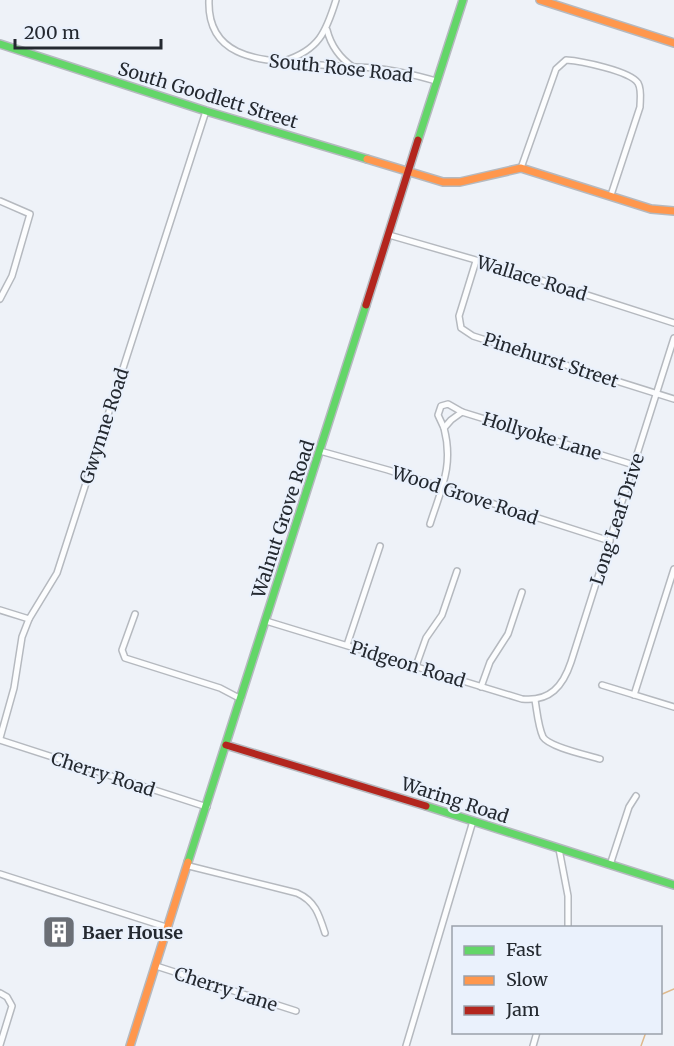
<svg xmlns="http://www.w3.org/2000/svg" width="674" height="1046" font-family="Merriweather,serif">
<rect width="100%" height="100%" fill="#eef2f8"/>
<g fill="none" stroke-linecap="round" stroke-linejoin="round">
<!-- stream -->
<g stroke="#dfb98c" stroke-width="1.5">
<path d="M660 995 674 989"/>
<path d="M641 1046 646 1032"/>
</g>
<defs>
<g id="street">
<path d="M209 0C207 56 256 60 298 63 323 66 348 66 373 68 395 70 415 75 436 81"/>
<path d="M327 30C331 46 340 58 353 67"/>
<path d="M284 61C319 50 326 32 336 0"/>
<path d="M521 168 556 69 566 60C581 61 630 71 638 83 642 90 640 100 640 107L611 195"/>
<path d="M0 201 30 214 12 276 0 299"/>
<path d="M389 235 500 267 674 323"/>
<path d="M476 261 459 316 461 328 473 336 674 399"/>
<path d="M444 428 438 415 441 406 448 404 462 412"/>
<path d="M320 451 388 470 610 541"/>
<path d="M430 524C441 489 454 466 444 428L451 420 462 412 634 465"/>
<path d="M0 610 29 619"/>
<path d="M135 614 122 650 125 658 220 688 241 699"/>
<path d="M266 621 522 699C550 702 563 686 571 662L674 338"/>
<path d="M347 645 380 546"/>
<path d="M416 666 426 638 442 615 457 571"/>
<path d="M602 685 674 707"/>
<path d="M481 687 490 662 508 634 522 592"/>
<path d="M634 695 674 569"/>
<path d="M535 700C537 711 538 726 543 737 549 747 587 755 600 759"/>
<path d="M0 738 14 688 22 637 29 619 57 573 206 111"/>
<path d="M0 740 207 807"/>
<path d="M559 849 568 896V928"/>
<path d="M610 865 629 807 636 796"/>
<path d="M189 866 297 893C315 901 319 914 325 933"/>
<path d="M0 874 169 928"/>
<path d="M156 966 296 1011"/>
<path d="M0 993 7 997 12 1006 0 1045"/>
<path d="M406 1046 473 821"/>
<path d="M533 1046 537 1032"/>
</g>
<g id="fast">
<path d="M0 44 206 111 367 159"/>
<path d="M418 140 463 0"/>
<path d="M426 806 674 885"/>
<path d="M188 862 366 305"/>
</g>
<g id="slow">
<path d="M540 0 674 43"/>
<path d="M367 159 443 182H460L521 168 651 209 674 211"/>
<path d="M130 1046 188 862"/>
</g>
<g id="jam">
<path d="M366 305 418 140"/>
<path d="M226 745 426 806"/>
</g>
</defs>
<!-- street casing -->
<use href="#street" stroke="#b5b9bf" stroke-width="8"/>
<!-- fast casing -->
<use href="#fast" stroke="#b5b9bf" stroke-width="10"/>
<!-- slow casing -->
<use href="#slow" stroke="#b5b9bf" stroke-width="10"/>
<!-- jam casing -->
<use href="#jam" stroke="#b5b9bf" stroke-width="10"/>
<!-- street -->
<use href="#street" stroke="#fcfdfe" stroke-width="5"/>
<!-- fast -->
<use href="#fast" stroke="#63d668" stroke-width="7"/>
<!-- slow -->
<use href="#slow" stroke="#ff974d" stroke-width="7"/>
<!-- jam -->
<use href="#jam" stroke="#b3261e" stroke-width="7"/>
</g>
<!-- icons -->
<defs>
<symbol id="building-square" viewBox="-11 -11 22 22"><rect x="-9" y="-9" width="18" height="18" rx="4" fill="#6b6f76" stroke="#eaf1fc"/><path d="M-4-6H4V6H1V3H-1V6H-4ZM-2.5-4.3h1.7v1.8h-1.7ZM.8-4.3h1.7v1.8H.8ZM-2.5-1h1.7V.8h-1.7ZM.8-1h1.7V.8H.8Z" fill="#fff"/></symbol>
</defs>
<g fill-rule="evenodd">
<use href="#building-square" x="40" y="913" width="38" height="38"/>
</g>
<g text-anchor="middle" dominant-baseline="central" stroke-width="4.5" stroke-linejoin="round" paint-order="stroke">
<!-- street labels -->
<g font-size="18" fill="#242930" stroke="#eaf1fc">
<text transform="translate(341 68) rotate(6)">South Rose Road</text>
<text transform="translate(208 95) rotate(17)">South Goodlett Street</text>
<text transform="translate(532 278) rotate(17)">Wallace Road</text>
<text transform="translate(551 360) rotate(18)">Pinehurst Street</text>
<text transform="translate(104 426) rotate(-72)">Gwynne Road</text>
<text transform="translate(542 436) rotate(17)">Hollyoke Lane</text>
<text transform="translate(465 495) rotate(18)">Wood Grove Road</text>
<text transform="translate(283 519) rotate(-72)">Walnut Grove Road</text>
<text transform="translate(617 519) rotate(-72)">Long Leaf Drive</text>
<text transform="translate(408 664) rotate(17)">Pidgeon Road</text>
<text transform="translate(103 774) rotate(18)">Cherry Road</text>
<text transform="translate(455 800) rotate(18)">Waring Road</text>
<text transform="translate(226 989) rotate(18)">Cherry Lane</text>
</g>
<!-- poi labels -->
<g font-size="18" font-weight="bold" fill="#242930" stroke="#eaf1fc" text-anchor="start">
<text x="82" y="932">Baer House</text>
</g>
</g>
<!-- legend -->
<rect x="452" y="926" width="210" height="108" fill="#eaf1fc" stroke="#9ba1aa" stroke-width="1.5"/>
<rect x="464" y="946" width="30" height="9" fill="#63d668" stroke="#9ba1aa" stroke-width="1.5"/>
<text x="506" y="956" font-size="18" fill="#242930">Fast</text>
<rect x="464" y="976" width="30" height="9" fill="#ff974d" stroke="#9ba1aa" stroke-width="1.5"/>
<text x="506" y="986" font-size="18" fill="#242930">Slow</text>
<rect x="464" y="1006" width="30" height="9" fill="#b3261e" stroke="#9ba1aa" stroke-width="1.5"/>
<text x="506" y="1016" font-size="18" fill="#242930">Jam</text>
<!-- scale -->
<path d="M15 39v9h146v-9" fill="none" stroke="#242930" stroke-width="3"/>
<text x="24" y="39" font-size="18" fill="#242930" stroke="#eaf1fc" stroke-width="4.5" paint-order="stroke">200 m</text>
</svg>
